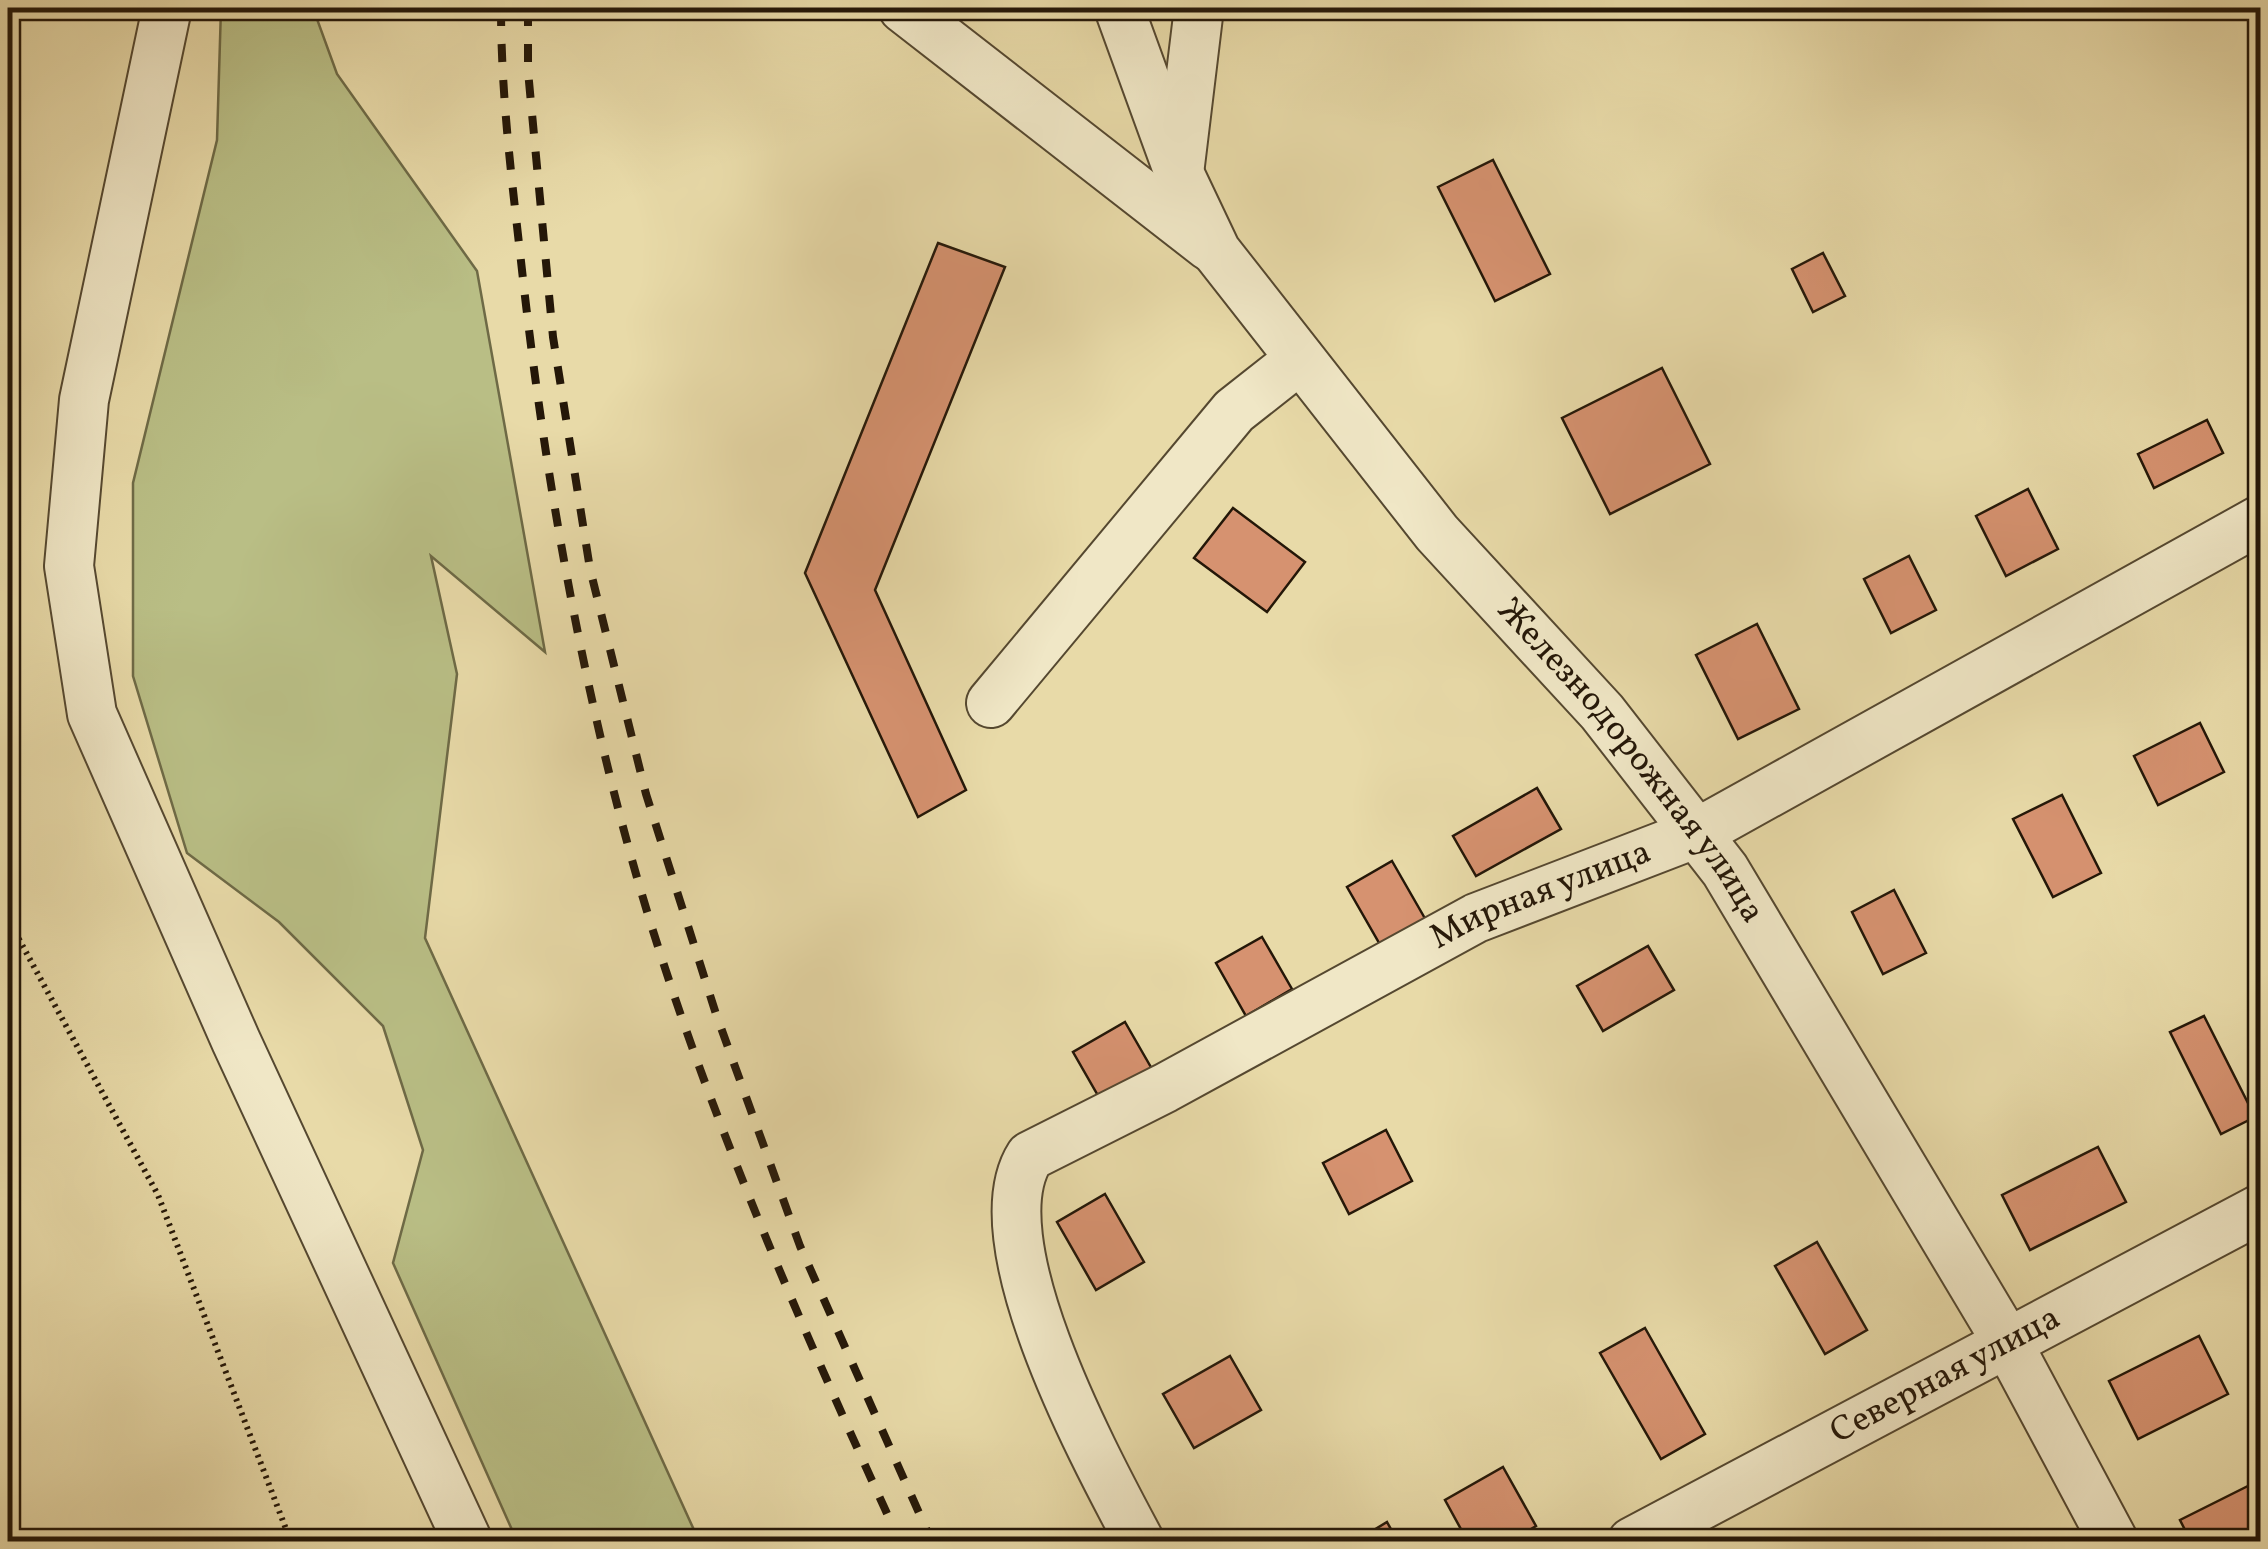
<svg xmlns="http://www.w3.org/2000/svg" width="2268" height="1549" font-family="Vollkorn,serif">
<rect width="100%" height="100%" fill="#e8daa8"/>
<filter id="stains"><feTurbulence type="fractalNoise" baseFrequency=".002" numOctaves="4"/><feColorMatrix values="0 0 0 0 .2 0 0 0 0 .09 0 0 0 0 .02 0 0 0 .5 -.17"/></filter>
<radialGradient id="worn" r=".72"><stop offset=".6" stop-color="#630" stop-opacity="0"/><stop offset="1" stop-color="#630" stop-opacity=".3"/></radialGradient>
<!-- green -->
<path fill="#b9be85" stroke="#6e6a46" stroke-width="2.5" d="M221 8H313L337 74 477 271 545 652 431 556 457 674 425 938 699 1541H517L393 1263 423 1150 383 1026 279 922 187 853 133 676V483L217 140Z"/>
<!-- building -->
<g fill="#d69270" stroke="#241708" stroke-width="2.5">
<path d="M1253 8H1396L1395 17Z"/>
<path d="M1493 160 1550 274 1495 301 1438 187Z"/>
<path d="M938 243 1005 267 875 590 966 790 918 817 805 573Z"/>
<path d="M1823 253 1845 296 1813 312 1792 269Z"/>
<path d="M1662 368 1710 464 1610 514 1562 418Z"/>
<path d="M2207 420 2223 453 2154 488 2138 454Z"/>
<path d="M2028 489 2058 549 2006 576 1976 516Z"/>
<path d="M1233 508 1305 562 1267 612 1194 558Z"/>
<path d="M1909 556 1936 610 1891 633 1864 579Z"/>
<path d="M1757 624 1799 709 1738 739 1696 655Z"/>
<path d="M2200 723 2224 772 2158 805 2134 756Z"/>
<path d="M1537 788 1561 829 1476 876 1453 836Z"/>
<path d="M2062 795 2101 873 2053 897 2013 819Z"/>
<path d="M1392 861 1427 922 1382 948 1347 887Z"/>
<path d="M1894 890 1926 953 1883 974 1852 912Z"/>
<path d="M1262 937 1292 989 1246 1016 1216 963Z"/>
<path d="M1648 946 1674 990 1603 1031 1577 986Z"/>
<path d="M2204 1016 2255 1117 2221 1134 2170 1032Z"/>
<path d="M1125 1022 1156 1076 1104 1106 1073 1052Z"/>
<path d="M1386 1130 1412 1181 1349 1214 1323 1163Z"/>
<path d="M2098 1147 2126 1202 2030 1250 2002 1195Z"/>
<path d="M1105 1194 1144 1262 1096 1290 1057 1222Z"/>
<path d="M1817 1242 1867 1330 1825 1354 1775 1266Z"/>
<path d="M1645 1328 1705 1434 1661 1459 1600 1353Z"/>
<path d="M2199 1336 2228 1394 2138 1439 2109 1381Z"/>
<path d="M1230 1356 1261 1410 1194 1448 1163 1394Z"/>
<path d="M1503 1467 1536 1526 1509 1542H1468L1445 1500Z"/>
<path d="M2260 1480V1535L2247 1542H2191L2180 1520Z"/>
<path d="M1387 1522 1398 1542H1354Z"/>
</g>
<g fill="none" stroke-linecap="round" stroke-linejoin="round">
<defs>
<g id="minor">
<path d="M167 8 84 400 69 566 92 714 236 1041 468 1542"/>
<path d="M903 8 1209 246"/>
<path id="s1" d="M1119 8 1179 173 1216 251 1437 533 1602 712 1725 870 2007 1342 2114 1542"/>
<path d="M1180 165 1199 8"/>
<path d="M991 703 1234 411 1300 359"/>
<path id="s2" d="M1140 1542C1097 1461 976 1240 1030 1156L1165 1088 1476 918 1697 833 2260 520"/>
<path id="s3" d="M1632 1542 2260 1209"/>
</g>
</defs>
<!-- minor casing -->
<use href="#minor" stroke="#554830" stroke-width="52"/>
<!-- path -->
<g stroke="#241708" stroke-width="6" stroke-dasharray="2.5 5" stroke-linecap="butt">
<path d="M8 48 19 8"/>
<path d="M8 919 158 1195 291 1542"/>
</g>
<!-- minor -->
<use href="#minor" stroke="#f0e7c6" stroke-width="48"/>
<!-- rail -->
<g stroke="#241708" stroke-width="8" stroke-dasharray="18 18" stroke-linecap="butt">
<path d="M501 8C501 99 513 189 523 279 548 502 593 749 663 962 728 1161 813 1352 900 1542"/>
<path d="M528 8V71L553 337 590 569 646 794 716 1014 800 1246 932 1542"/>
</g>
</g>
<g text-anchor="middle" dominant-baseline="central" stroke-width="8" stroke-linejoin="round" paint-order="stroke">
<!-- street labels -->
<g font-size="35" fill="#241708" stroke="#f0e7c6">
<text stroke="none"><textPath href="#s1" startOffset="920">Железнодорожная улица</textPath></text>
<text stroke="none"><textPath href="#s2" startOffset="988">Мирная улица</textPath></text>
<text stroke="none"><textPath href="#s3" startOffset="355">Северная улица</textPath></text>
</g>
</g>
<!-- margin -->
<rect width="2268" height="1549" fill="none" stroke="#e8daa8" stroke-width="40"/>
<rect x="10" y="10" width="2248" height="1529" fill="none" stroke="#241708" stroke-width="5"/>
<rect x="20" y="20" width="2228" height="1509" fill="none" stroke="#241708" stroke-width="2.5"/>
<rect width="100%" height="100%" filter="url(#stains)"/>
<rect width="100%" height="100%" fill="url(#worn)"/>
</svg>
